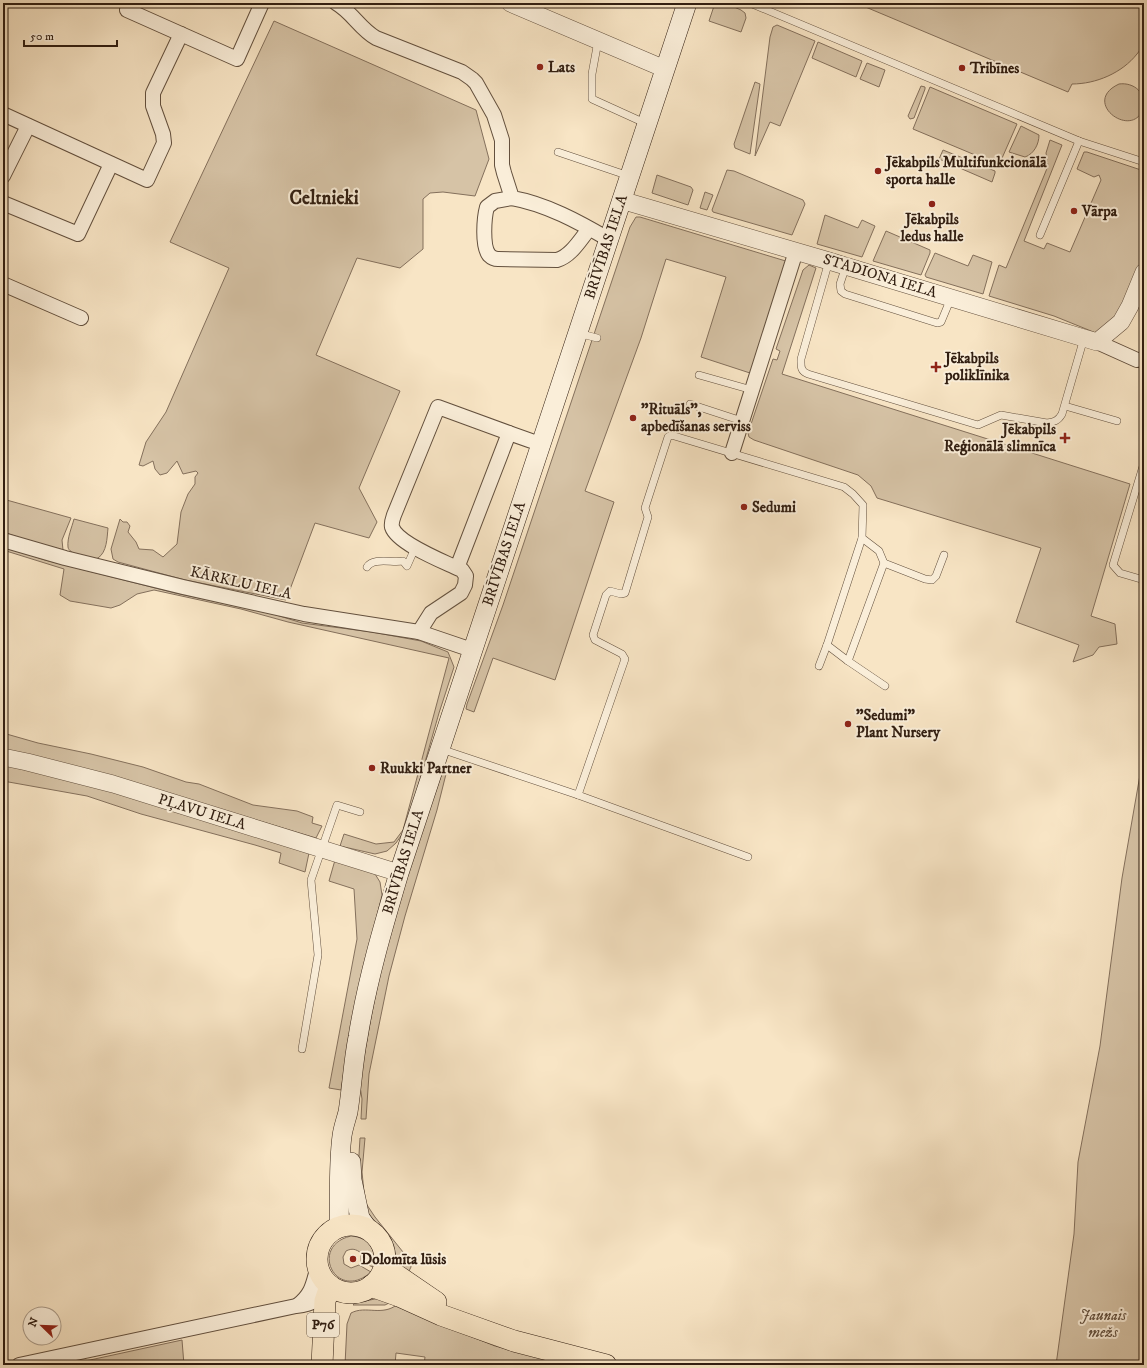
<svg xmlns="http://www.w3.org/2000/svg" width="1147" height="1368" font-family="'IM FELL DW Pica',serif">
<rect width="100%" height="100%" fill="#f8e5c5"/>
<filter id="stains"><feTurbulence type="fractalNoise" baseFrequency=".005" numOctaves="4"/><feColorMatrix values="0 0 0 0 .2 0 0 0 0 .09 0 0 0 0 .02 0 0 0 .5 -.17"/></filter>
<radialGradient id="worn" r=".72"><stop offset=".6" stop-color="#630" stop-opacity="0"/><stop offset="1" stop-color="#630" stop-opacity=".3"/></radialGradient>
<!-- green -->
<g fill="#d6c3a6" stroke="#84705c">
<path d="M715 3H725L741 10 745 13 746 18 741 32 709 21Z"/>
<path d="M856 3H1144C1144 14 1146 33 1144 44 1143 47 1139 51 1137 54 1122 73 1096 84 1072 84L1068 92Z"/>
<path d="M274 21 476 110 489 159 475 196 443 192 430 193 423 199V249L400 268 357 258 316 355 400 391 359 488 377 522 369 538 315 523 286 600 185 580 118 562 113 559 111 549 120 519 123 522H127L130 526 128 532 136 542 139 549 153 550 163 557 177 544 181 512 188 494 195 484V477L198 473 196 471 183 474 177 461 167 473 160 475 155 469 153 461 143 466 139 465 146 442 166 412 229 268 170 242Z"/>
<path d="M777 25 815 41 780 126 770 122 755 156 770 37 773 27Z"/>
<path d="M818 42 862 61 856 77 812 58Z"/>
<path d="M867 63 885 70 879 87 860 79Z"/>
<path d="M755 82 760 84 750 154 735 148 734 144Z"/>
<path d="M1119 84C1134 82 1147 93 1143 109 1132 140 1080 102 1119 84Z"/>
<path d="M921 86 925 87V89L914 118 910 119 908 116Z"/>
<path d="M930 87 1017 124 999 165 913 129Z"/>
<path d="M1021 126 1039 135C1039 144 1034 154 1025 157L1009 152Z"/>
<path d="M1050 140 1062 145 1024 241 1044 249 1047 243 1070 252 1101 180 1099 175 1094 177 1077 169 1084 152H1087L1144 171V255L1116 319 1096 333 1054 316 989 296 999 265 1006 268 1048 166 1046 153Z"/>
<path d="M943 150 995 171V173L992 182 939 159Z"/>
<path d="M727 170 734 171 803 200 805 204 792 235 713 212 712 210Z"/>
<path d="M657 175 691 187 693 190 688 205 652 193Z"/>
<path d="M705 192 713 195 707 210 700 208Z"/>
<path d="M825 215 858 228 862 220 875 226 862 257 817 244Z"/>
<path d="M636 217H640L789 262 753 374 701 357 726 277 666 259 641 338 585 491 614 502 555 680 493 658 474 712 466 709 467 704 503 605 630 227Z"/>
<path d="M886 231 930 250V253L921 275 873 261Z"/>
<path d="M935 253 968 266 973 255 992 262 983 294 926 277 925 275Z"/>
<path d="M809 265 816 268 782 374 1130 484 1091 616 1115 624 1117 644 1099 647 1093 655 1073 662 1079 645 1016 622 1041 548 877 498 871 486 858 475 754 440 749 437 748 433 773 359 777 360 780 351 776 349 803 270Z"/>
<path d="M3 499 71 518 62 540 63 550 29 541 3 532Z"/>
<path d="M74 519 108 528C107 538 107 552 98 558 93 561 68 554 68 547 67 538 72 527 74 519Z"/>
<path d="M3 546 45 560 175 593 270 613 302 623 372 632 421 641 448 652 454 667 439 713 407 825 403 833 396 843 387 851 375 854 340 846 344 834 376 844 394 842 403 830 449 658 288 622 241 609 154 590 137 594 120 605 111 608 70 601 60 595 64 569 3 550Z"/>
<path d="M3 733 38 743 91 754 143 767 186 782 199 784 253 805 297 811 313 817 312 823 322 826 316 838 147 787 3 752Z"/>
<path d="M1144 752V1365H1056L1074 1234 1078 1162 1100 1046 1122 878Z"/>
<path d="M3 765 96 785 309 853 305 872 279 863 281 853 255 845 141 814 87 796 3 781Z"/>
<path d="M448 766 437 810 405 916 389 976 369 1074 366 1119H361L362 1099 360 1086 363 1062 372 1012 382 964 413 857 443 770Z"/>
<path d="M335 860 375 874 380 882 382 895 353 1016 341 1090 329 1088 357 939 354 889 329 881Z"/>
<path d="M360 1138H365L362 1172 365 1202 375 1217 411 1262V1267L406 1277 396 1261 394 1249 391 1239 368 1214 358 1171Z"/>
<path d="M351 1236C368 1237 378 1250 373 1267L361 1262V1253C356 1249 352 1248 346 1251L343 1257 344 1264 351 1268 359 1265 371 1272C336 1303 308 1246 351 1236Z"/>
<path d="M380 1298 389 1303 385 1305H353L355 1303Z"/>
<path d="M398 1304 442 1325 495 1346 568 1365H424L425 1357 396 1353 395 1365H345L347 1324 351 1313C366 1305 382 1317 398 1304Z"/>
<path d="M182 1340 184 1365H67Z"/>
</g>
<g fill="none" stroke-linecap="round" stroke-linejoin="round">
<defs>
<g id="service">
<path d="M750 3 1079 141 1144 162"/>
<path d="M598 41 592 74V99L647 124"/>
<path d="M558 152 629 176"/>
<path d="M1040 235 1079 141"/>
<path d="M829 261 801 359C801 366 800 371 808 374L978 425 1001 415 1047 423C1054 422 1058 421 1062 414L1084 338"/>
<path d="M846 266 840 284 841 291 845 294 937 323 941 322 951 298"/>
<path d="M578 333 597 338"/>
<path d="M699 375 752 390"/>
<path d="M690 404 742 421"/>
<path d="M1065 406 1117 421"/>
<path d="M1144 463 1113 565 1120 573 1144 580"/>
<path d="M884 563 925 579 932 580 936 576 944 555"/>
<path d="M367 567C373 557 392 563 403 561L407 566 415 548"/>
<path d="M827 645 848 661 885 686"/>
<path d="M819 666 827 645 862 538"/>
<path d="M441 749 578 795 625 659 622 654 595 640 593 635 606 595 610 591 621 594 625 593 648 517 645 508 668 437 671 435 844 487 853 494 863 505 862 538 879 551 884 563 848 661"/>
<path d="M578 795 748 857"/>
<path d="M302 1049 318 955 311 880 337 805 360 812"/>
</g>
<g id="minor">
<path d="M130 3 127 10 237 59 262 3"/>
<path d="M336 3C352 12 360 29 376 38L462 72 472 79 476 83 494 115 502 140V165L504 173 512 198C546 204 579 222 608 239"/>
<path d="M3 114 147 180 164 143 163 134 153 106V93L181 34"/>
<path d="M3 176 28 126"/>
<path d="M512 198 495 201 487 207C484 218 482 246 489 255 492 258 495 259 498 259L557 260C571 256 580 240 589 229"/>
<path d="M3 203 78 234 111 164"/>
<path d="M3 284 81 318"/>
<path d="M1097 342 1137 360"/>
<path d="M509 433 540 444"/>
<path d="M732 453 796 251"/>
<path d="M3 540 65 558 183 587 304 614 419 632 472 650"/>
<path d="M419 632 431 613 461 593 465 585 466 576 462 570 457 568C442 561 397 543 392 527 391 523 393 518 394 515L438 407 509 433 457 568"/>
<path d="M298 1305C313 1293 313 1283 318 1266"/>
<path d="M19 1365 296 1306C313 1304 318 1301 324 1285"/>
</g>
<g id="tertiary">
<path d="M510 3 665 69"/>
<path d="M621 200 829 261 1097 342 1121 322 1130 306 1144 272"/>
<path d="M3 757 27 762 113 784 399 873"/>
</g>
<g id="secondary">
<path d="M351 1162 352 1180 360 1218 368 1229"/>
<path d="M339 1227C340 1197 338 1166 342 1136 343 1128 346 1120 348 1112 352 1087 353 1062 358 1037 367 981 383 927 399 873L687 3"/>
</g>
<g id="primary">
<circle cx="351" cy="1259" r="34"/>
<path d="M385 1261 392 1272 436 1302"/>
<path d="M371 1286 399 1296 441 1315 514 1341 606 1365"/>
<path d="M322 1365 325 1301 330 1286"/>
</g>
</defs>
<!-- service casing -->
<use href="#service" stroke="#63503e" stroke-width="8"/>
<!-- minor casing -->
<use href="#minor" stroke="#63503e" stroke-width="16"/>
<!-- tertiary casing -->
<use href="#tertiary" stroke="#63503e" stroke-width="18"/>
<!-- secondary casing -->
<use href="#secondary" stroke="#311e11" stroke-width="20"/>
<!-- primary casing -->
<use href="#primary" stroke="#311e11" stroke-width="22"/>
<!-- service -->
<use href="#service" stroke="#faeed9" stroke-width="7"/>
<!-- minor -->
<use href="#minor" stroke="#faeed9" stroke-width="14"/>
<!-- tertiary -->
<use href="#tertiary" stroke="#faeed9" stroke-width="17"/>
<!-- secondary -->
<use href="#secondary" stroke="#faeed9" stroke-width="19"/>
<!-- primary -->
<use href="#primary" stroke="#f8e5c5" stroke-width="21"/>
</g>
<!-- markers -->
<g fill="#8f2418" stroke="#faeed9" stroke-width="1.5">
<circle cx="540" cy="67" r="4"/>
<circle cx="962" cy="68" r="4"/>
<circle cx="878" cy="171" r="4"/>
<circle cx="932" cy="204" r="4"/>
<circle cx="1074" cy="211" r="4"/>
<path d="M934 361h4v4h4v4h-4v4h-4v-4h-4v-4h4z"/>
<circle cx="633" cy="418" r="4"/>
<path d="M1063 432h4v4h4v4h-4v4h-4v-4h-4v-4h4z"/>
<circle cx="744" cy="507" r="4"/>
<circle cx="848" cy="724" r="4"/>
<circle cx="372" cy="768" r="4"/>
<circle cx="353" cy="1259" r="4"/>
</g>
<g text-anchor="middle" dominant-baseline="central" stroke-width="4" stroke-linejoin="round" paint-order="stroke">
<!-- shield labels -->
<rect fill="#faeed9" stroke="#6d5c4d" stroke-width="1" x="307" y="1313" width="32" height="24" rx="3"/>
<g font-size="14" font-weight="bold" fill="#311e11">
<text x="323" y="1325">P76</text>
</g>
<!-- poi labels -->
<g font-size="15" font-weight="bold" fill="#311e11" stroke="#faeed9" text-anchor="start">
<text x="548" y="67">Lats</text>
<text x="970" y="68">Tribīnes</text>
<text x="886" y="162">Jēkabpils Multifunkcionālā<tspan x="886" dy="17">sporta halle</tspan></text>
<text x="1082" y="211">Vārpa</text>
<text x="932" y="219" text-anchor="middle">Jēkabpils<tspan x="932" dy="17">ledus halle</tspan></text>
<text x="945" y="358">Jēkabpils<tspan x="945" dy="17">poliklīnika</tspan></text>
<text x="641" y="409">"Rituāls",<tspan x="641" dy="17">apbedīšanas serviss</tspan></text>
<text x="1056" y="429" text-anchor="end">Jēkabpils<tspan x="1056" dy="17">Reģionālā slimnīca</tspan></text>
<text x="752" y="507">Sedumi</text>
<text x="856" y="715">"Sedumi"<tspan x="856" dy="17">Plant Nursery</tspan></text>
<text x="380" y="768">Ruukki Partner</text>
<text x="361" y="1259">Dolomīta lūsis</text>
</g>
<!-- street labels -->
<g font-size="15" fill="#311e11" stroke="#faeed9">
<text transform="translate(606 247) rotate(-72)">BRĪVĪBAS IELA</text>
<text transform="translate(880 276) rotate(17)">STADIONA IELA</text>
<text transform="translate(504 554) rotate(-72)">BRĪVĪBAS IELA</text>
<text transform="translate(241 583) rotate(13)">KĀRKLU IELA</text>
<text transform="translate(202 812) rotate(17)">PĻAVU IELA</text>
<text transform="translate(403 862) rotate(-73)">BRĪVĪBAS IELA</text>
</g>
<!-- park labels -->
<g font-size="15" font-style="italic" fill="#63503e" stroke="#faeed9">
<text x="1103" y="1315">Jaunais<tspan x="1103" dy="17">mežs</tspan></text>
</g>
<!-- district labels -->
<g font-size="19" font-weight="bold" fill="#311e11" stroke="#faeed9">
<text x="324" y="198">Celtnieki</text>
</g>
</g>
<!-- margin -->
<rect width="1147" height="1368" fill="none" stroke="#f8e5c5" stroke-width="16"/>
<rect x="4" y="4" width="1139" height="1360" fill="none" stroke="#311e11" stroke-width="2"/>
<rect x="8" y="8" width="1131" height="1352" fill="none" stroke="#311e11"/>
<!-- north arrow -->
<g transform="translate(42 1326) rotate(293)"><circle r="19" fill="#faeed9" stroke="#aa9b89"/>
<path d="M0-3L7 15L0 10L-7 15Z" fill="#8f2418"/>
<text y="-6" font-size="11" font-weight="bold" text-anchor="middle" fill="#311e11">N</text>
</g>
<!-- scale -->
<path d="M24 40v6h93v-6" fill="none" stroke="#311e11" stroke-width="2"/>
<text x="30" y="40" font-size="12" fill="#311e11" stroke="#faeed9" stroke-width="3" paint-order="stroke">50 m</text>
<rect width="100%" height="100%" filter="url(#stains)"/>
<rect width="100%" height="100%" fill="url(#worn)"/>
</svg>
